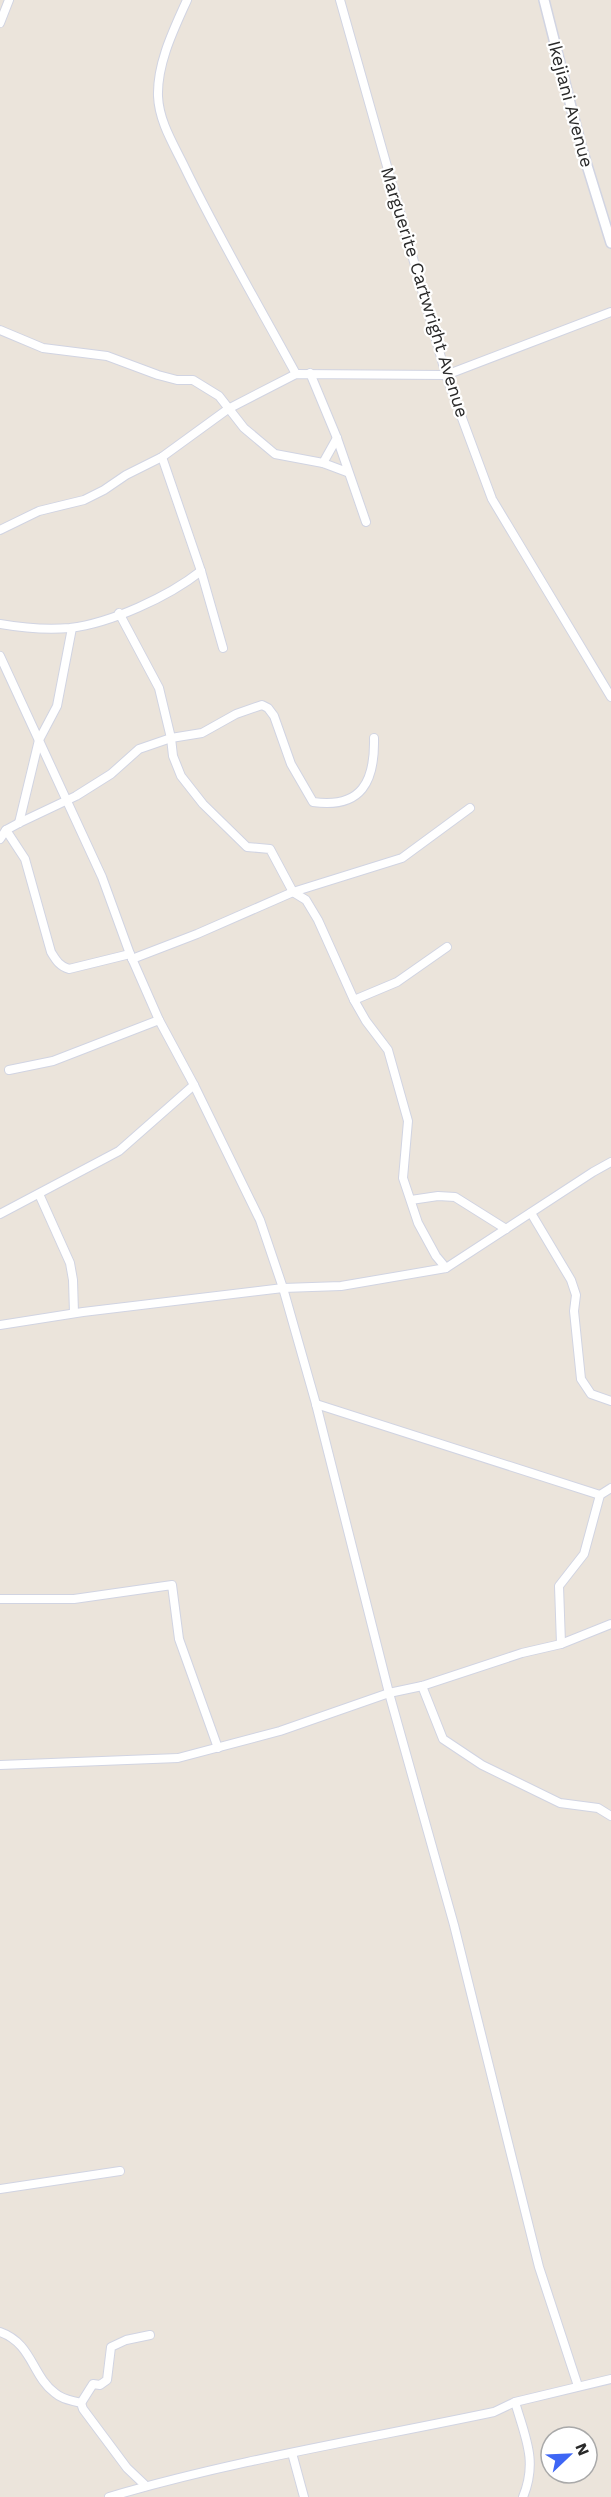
<svg xmlns="http://www.w3.org/2000/svg" width="611" height="2497" font-family="'Work Sans',sans-serif">
<rect width="100%" height="100%" fill="#ebe4db"/>
<g fill="none" stroke-linecap="round" stroke-linejoin="round">
<defs>
<g id="minor">
<path d="M187 0C174 29 157 63 158 96 159 122 174 145 185 168 219 238 259 306 296 374"/>
<path d="M340 0 446 375 492 499 611 697"/>
<path d="M0 23 9 0"/>
<path d="M0 330 43 348 107 356 158 375 177 380H193L219 396 244 428 275 454 323 463 347 472"/>
<path d="M310 373 337 438 366 522"/>
<path d="M162 457 201 571 223 648"/>
<path d="M323 463 337 438"/>
<path d="M0 530 39 511 84 500 104 490 126 475 162 457 228 409 296 374 446 375 611 312"/>
<path d="M119 613 159 688 171 738 173 756 181 776 203 804 247 847 270 849 293 892 306 900 318 920 354 1000 366 1021 388 1050 408 1121 403 1178 418 1223 436 1256 446 1268"/>
<path d="M0 624C23 628 47 630 70 628 111 623 168 597 201 571"/>
<path d="M0 656 102 877 130 954 159 1020 194 1085 260 1220 283 1288 316 1404 389 1693 454 1925 539 2267 578 2386"/>
<path d="M19 823 39 740 57 706 72 628"/>
<path d="M6 830 25 859 51 952C56 960 59 966 69 969L130 954"/>
<path d="M0 839 6 830 19 823 76 796 111 774 139 749 171 738 202 733 236 714 262 705 268 708 274 716 291 764 313 802C362 809 375 781 374 738"/>
<path d="M132 959 197 934 293 892 402 858 470 808"/>
<path d="M354 1000 397 982 447 947"/>
<path d="M9 1070 53 1061 159 1020"/>
<path d="M39 1194 70 1263 73 1280 74 1313"/>
<path d="M411 1200 438 1196 455 1197 506 1229"/>
<path d="M531 1213 571 1280 576 1295 574 1311 581 1379 591 1394 611 1401"/>
<path d="M0 1214 119 1151 194 1085"/>
<path d="M0 1325 83 1312 283 1288 341 1286 446 1268 593 1172 611 1162"/>
<path d="M316 1404 600 1495"/>
<path d="M0 1599H74L172 1585 179 1639 218 1748"/>
<path d="M561 1644 559 1586 584 1554 600 1495 611 1488"/>
<path d="M422 1686 443 1739 482 1765 560 1803 598 1808 611 1816"/>
<path d="M0 1765 178 1758 280 1731 389 1693 422 1686 522 1653 561 1644 611 1624"/>
<path d="M0 2189 120 2171"/>
<path d="M0 2332C32 2343 32 2376 55 2393 63 2400 71 2400 81 2403L83 2409 127 2468 146 2486"/>
<path d="M515 2402C525 2437 538 2461 523 2497"/>
<path d="M81 2403 93 2384 100 2385 107 2380 111 2347 126 2340 150 2335"/>
<path d="M292 2453 304 2497"/>
<path d="M109 2497C235 2460 366 2439 494 2412L515 2402 611 2379"/>
</g>
<path id="tertiary" d="M544 0 581 146 611 243"/>
</defs>
<!-- minor casing -->
<use href="#minor" stroke="#d1d4e2" stroke-width="10"/>
<!-- tertiary casing -->
<use href="#tertiary" stroke="#d1d4e2" stroke-width="12"/>
<!-- minor -->
<use href="#minor" stroke="#fff" stroke-width="8"/>
<!-- tertiary -->
<use href="#tertiary" stroke="#fff" stroke-width="9"/>
</g>
<g text-anchor="middle" dominant-baseline="central" stroke-width="4.5" stroke-linejoin="round" paint-order="stroke">
<!-- street labels -->
<g font-size="18" fill="#292929" stroke="#fff">
<text transform="translate(571 104) rotate(75)">Ikejiani Avenue</text>
<text transform="translate(425 292) rotate(73)">Marguerite Cartwright Avenue</text>
</g>
</g>
<!-- north arrow -->
<g transform="translate(569 2455) rotate(67)"><circle r="28" fill="#ffffff" stroke="#a9a9a9" stroke-width="1.5"/>
<path d="M0-4.5L10 22L0 15L-10 22Z" fill="#3e66f5"/>
<text y="-9" font-size="16" font-weight="bold" text-anchor="middle" fill="#292929">N</text>
</g>
</svg>
